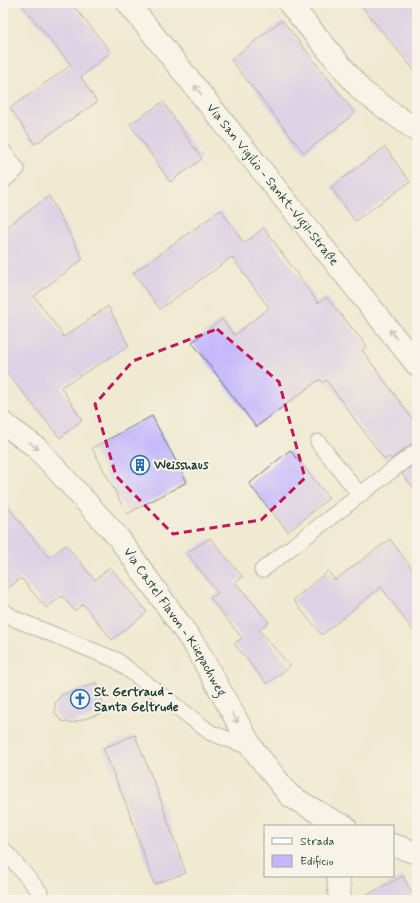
<svg xmlns="http://www.w3.org/2000/svg" width="420" height="903" font-family="Mynerve,sans-serif">
<rect width="100%" height="100%" fill="#f7f3e8"/>
<filter id="ink" filterUnits="userSpaceOnUse"><feTurbulence type="fractalNoise" baseFrequency=".025" numOctaves="2"/><feDisplacementMap in="SourceGraphic" scale="8" xChannelSelector="R" yChannelSelector="G"/><feConvolveMatrix kernelMatrix="1 2 1 2 8 2 1 2 1" color-interpolation-filters="sRGB"/></filter>
<filter id="wash" filterUnits="userSpaceOnUse"><feTurbulence type="fractalNoise" baseFrequency=".012" numOctaves="4" result="noise"/><feDisplacementMap in="SourceGraphic" scale="16" xChannelSelector="R" yChannelSelector="G"/><feGaussianBlur stdDeviation="0.9" result="paint"/><feColorMatrix in="noise" values="0 0 0 0 0 0 0 0 0 0 0 0 0 0 0 0 0 1.4 0 .05"/><feComposite in="paint" operator="in"/></filter>
<g filter="url(#wash)">
<rect width="100%" height="100%" fill="#f0ead2"/>
<g id="blocks">
<!-- building -->
<g fill="#c3b6fc">
<path d="M20 3H71L111 52 81 77 97 102 35 144 10 108 71 65Z"/>
<path d="M359 3H417V74Z"/>
<path d="M282 20 355 113 304 153 231 60Z"/>
<path d="M163 102 202 159 170 182 130 124Z"/>
<path d="M385 147 410 182 355 221 331 187Z"/>
<path d="M49 196 83 259 34 296 64 337 108 306 129 346 61 387 82 420 60 438 3 368V230Z"/>
<path d="M221 210 244 243 264 228 318 303 326 297 367 346 362 350 417 425V442L412 444 391 459 389 457 385 460 326 380 323 383 320 379 256 427 192 342 222 319 234 335 269 308 232 257 160 309 133 273Z"/>
<path d="M152 416 187 482 127 514 92 448Z"/>
<path d="M290 450 329 498 288 532 249 484Z"/>
<path d="M417 462V492L402 474Z"/>
<path d="M3 501 49 558 66 545 95 580 110 567 147 612 112 640 83 604 75 611 62 596 46 608 21 578 3 592Z"/>
<path d="M210 538 243 577 235 582 269 622 259 630 290 666 267 684 234 644 242 638 210 598 218 593 187 553Z"/>
<path d="M390 539 417 575V636L381 587 322 635 293 600 328 571 335 580Z"/>
<path d="M97 683 105 712 72 723 61 721 55 713V703L62 695Z"/>
<path d="M135 735 156 787 186 873 154 884 128 809 103 748Z"/>
<path d="M403 876 416 900H357Z"/>
</g>
</g>
</g>
<g filter="url(#ink)">
<use href="#blocks" fill-opacity="0" stroke="#687a6b" stroke-width="1"/>
<g fill="none" stroke-linecap="round" stroke-linejoin="round">
<defs>
<g id="service">
<path d="M3 151 17 169 3 181"/>
<path d="M318 442 360 495"/>
<path d="M262 570 417 451"/>
<path d="M3 610 15 619 116 660 211 733 252 748"/>
<path d="M3 849 40 892"/>
</g>
<g id="minor">
<path id="s1" d="M128 3 417 365"/>
<path d="M289 3 362 91 417 131"/>
<path id="s2" d="M3 423 37 448 118 537 196 647 252 748 290 796 335 822 345 826"/>
<path d="M393 845 417 853"/>
<path d="M338 876 340 900"/>
</g>
</defs>
<!-- service casing -->
<use href="#service" stroke="#687a6b" stroke-width="17"/>
<!-- minor casing -->
<use href="#minor" stroke="#687a6b" stroke-width="24"/>
<!-- service -->
<use href="#service" stroke="#fff" stroke-width="15"/>
<!-- minor -->
<use href="#minor" stroke="#fff" stroke-width="22"/>
</g>
<!-- one-way arrows -->
<defs><path id="oneway-shaft" d="M-6 0H5M1.5-3L5.5 0L1.5 3" fill="none" stroke-width="1.6" stroke-linecap="round" stroke-linejoin="round"/></defs>
<g stroke="#8f9e9a">
<use href="#oneway-shaft" transform="translate(198 90) rotate(-129)"/>
<use href="#oneway-shaft" transform="translate(393 334) rotate(-129)"/>
<use href="#oneway-shaft" transform="translate(34 446) rotate(40)"/>
<use href="#oneway-shaft" transform="translate(235 718) rotate(61)"/>
</g>
</g>
<!-- marked area -->
<path d="M0 0H420V903H0ZM217 329 279 382 305 478 261 520 173 534 116 476 95 404 133 361Z" fill="#f0ead2" fill-opacity=".55" fill-rule="evenodd"/>
<path fill="none" stroke="#c2185b" stroke-width="3" stroke-dasharray="8 5" stroke-linejoin="round" d="M217 329 279 382 305 478 261 520 173 534 116 476 95 404 133 361Z"/>
<!-- icons -->
<defs>
<symbol id="building-ring" viewBox="-11 -11 22 22"><circle r="9.5" fill="#f7f3e8" stroke="#1f6fb2" stroke-width="1.5"/><path d="M-4-6H4V6H1V3H-1V6H-4ZM-2.5-4.3h1.7v1.8h-1.7ZM.8-4.3h1.7v1.8H.8ZM-2.5-1h1.7V.8h-1.7ZM.8-1h1.7V.8H.8Z" fill="#1f6fb2"/></symbol>
<symbol id="church-ring" viewBox="-11 -11 22 22"><circle r="9.5" fill="#f7f3e8" stroke="#1f6fb2" stroke-width="1.5"/><path d="M-1.2-6h2.4v3.5h3.3v2.4h-3.3V6h-2.4V-.1h-3.3v-2.4h3.3Z" fill="#1f6fb2"/></symbol>
</defs>
<g fill-rule="evenodd">
<use href="#building-ring" x="129" y="454" width="22" height="22"/>
<use href="#church-ring" x="69" y="688" width="22" height="22"/>
</g>
<g text-anchor="middle" dominant-baseline="central" stroke-width="4" stroke-linejoin="round" paint-order="stroke">
<!-- street labels -->
<g font-size="13" fill="#1f3d34" stroke="#f7f3e8">
<text stroke="none"><textPath href="#s1" startOffset="232">Via San Vigilio - Sankt-Vigil-Straße</textPath></text>
<text stroke="none"><textPath href="#s2" startOffset="265">Via Castel Flavon - Küepachweg</textPath></text>
</g>
<!-- poi labels -->
<g font-size="13" font-weight="bold" fill="#1f3d34" stroke="#f7f3e8" text-anchor="start">
<text x="154" y="465">Weisshaus</text>
<text x="94" y="692">St. Gertraud -<tspan x="94" dy="15">Santa Geltrude</tspan></text>
</g>
</g>
<!-- margin -->
<rect width="420" height="903" fill="none" stroke="#f7f3e8" stroke-width="16"/>
<!-- legend -->
<rect x="264" y="825" width="130" height="52" fill="#f7f3e8" stroke="#a1aaa0"/>
<rect x="272" y="838" width="20" height="6" fill="#ffffff" stroke="#a1aaa0"/>
<text x="300" y="845" font-size="12" fill="#1f3d34">Strada</text>
<rect x="272" y="855" width="20" height="12" fill="#c3b6fc" stroke="#a1aaa0"/>
<text x="300" y="865" font-size="12" fill="#1f3d34">Edificio</text>
</svg>
